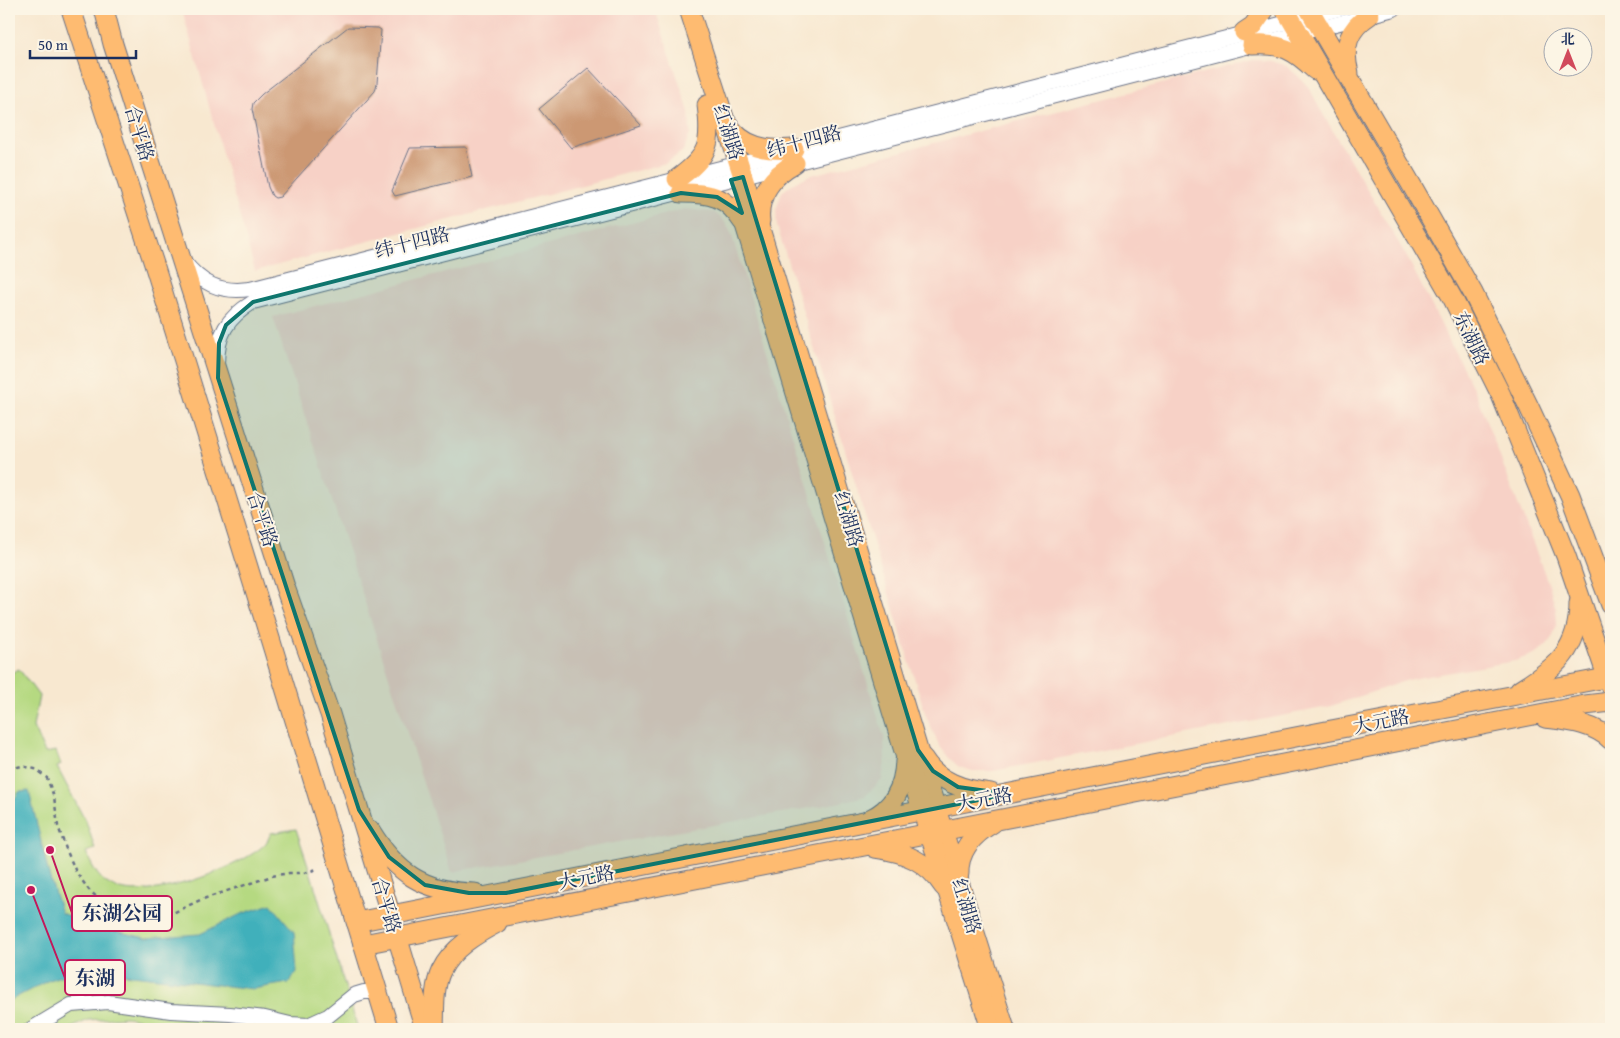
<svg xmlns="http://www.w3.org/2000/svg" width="1620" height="1038" font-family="'Gentium Book Plus','Noto Serif SC',serif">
<rect width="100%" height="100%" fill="#fcf5e5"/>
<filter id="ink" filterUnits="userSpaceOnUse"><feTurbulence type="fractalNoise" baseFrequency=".02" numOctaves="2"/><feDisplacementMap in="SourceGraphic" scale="10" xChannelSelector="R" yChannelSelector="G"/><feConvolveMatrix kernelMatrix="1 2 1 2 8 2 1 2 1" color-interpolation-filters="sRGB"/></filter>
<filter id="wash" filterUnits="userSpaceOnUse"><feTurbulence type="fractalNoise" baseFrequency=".0096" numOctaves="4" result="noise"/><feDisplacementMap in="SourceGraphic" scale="20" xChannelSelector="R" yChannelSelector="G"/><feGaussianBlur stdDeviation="1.12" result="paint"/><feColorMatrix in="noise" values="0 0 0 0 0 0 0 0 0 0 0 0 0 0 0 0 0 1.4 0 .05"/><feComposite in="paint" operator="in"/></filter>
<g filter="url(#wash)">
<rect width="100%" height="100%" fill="#f8e8d0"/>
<!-- built -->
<g fill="#f7d1c6">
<path d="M182 9H655L689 112 690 134 683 151 666 163 255 271Z"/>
<path d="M1253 60 1271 61 1286 66 1298 76 1310 89 1320 109 1408 259 1476 394 1550 588 1556 610 1557 624 1553 636 1546 646 1534 654 1515 661 1411 679 1328 707 993 771H973L959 767 949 758 939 745 926 716 777 226 776 210 782 192 794 183 808 176Z"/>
<path d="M685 209 714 212 724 221 731 233 884 737 885 761 882 780 865 796 837 803 452 872 273 317Z"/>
</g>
<!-- green -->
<path fill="#b5d981" stroke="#688470" d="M19 669 39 696 33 727 45 753 56 751 61 765 57 767 87 824 95 849 86 852C91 864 97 878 110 885 142 905 237 869 263 846 267 843 269 837 271 833L296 829 310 871 358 1029H287L267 1024 241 1021 210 1027 176 1025 126 1017 88 1020 69 1029H9V713L12 694 9 689V674Z"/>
<!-- water -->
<path fill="#40b0bb" stroke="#2e708c" d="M29 791 49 875 61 913 98 927 146 938 200 934 241 914 271 904 294 932 297 972 288 983 253 989 106 972 75 971 49 980 9 1001V808L19 792Z"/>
<g id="blocks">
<!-- building -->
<g fill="#cc9873">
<path d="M348 27 378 28 381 30 377 83 375 91 288 188 280 197 275 198 272 196 268 187 252 109 253 103 262 94Z"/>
<path d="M588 68 641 125 571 148 539 109Z"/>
<path d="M466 147 472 177 395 196 392 191 410 148Z"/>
</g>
</g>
</g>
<g filter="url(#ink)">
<use href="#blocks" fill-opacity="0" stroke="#687086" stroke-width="1"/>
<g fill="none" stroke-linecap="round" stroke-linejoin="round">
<defs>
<g id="minor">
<path d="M183 260C201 284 220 293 250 289L1339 9"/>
<path d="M217 365C217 334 227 318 253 302L1394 9"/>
<path d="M31 1029 71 1005 108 1002 171 1011 230 1014 265 1018 290 1024 308 1025 328 1016 354 995 364 992H377"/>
</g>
<g id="major">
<path d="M71 9 155 267 261 609 389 1029"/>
<path d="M104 9 113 44 285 587 330 714 425 1029"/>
<path d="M689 9 761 232 928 783 1005 1029"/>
<path d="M1285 9 1453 299 1501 395 1566 556 1611 688"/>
<path d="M1309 9 1411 184 1473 293 1529 407 1570 495 1611 605"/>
<path d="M1244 32 1253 26 1265 9"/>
<path d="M1252 45C1282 43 1294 50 1315 70"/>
<path d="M1349 73C1342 47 1348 29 1370 15"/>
<path d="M727 123C743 148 767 151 794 149"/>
<path d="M677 179C709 156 712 144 707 105"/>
<path d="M681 193C711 193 726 196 743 222"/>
<path d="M739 205 914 784 991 1029"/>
<path d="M760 221C757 195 773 175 795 163"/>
<path d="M1520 690C1557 667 1579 649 1579 603"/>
<path d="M1545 718C1568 721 1593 723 1611 740"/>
<path d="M923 758C938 782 963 790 991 793"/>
<path d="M870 819C894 808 904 787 905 761"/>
<path d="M370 830C396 873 423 892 475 893"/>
<path d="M875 848C905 852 927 861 944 887"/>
<path d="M959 874C958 851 974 834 993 823"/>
<path d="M356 922 1326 731 1611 677"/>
<path d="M363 944 1585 705 1611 702"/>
<path d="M434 1029C435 1011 433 988 441 971 452 948 476 934 497 923"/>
</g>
</defs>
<!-- minor casing -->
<use href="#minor" stroke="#687086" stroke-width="16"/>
<!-- major casing -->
<use href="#major" stroke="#687086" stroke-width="21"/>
<!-- path -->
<path stroke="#687086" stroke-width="2.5" stroke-dasharray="4 4" stroke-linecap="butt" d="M9 769 22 766 35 769 47 778 54 797 58 826 66 849 76 872 89 890 100 900 130 914 151 916 173 913 200 900 272 876 289 873H304L317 869"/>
<!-- minor -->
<use href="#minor" stroke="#fff" stroke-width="14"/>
<!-- major -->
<use href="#major" stroke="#febb71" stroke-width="19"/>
</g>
</g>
<!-- marked area -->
<path fill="#0f766e" fill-opacity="0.2" stroke="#0f766e" stroke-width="4" stroke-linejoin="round" d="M743 177 918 750 933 771 958 787 1009 794 506 893H469L425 885 389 857 359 810 218 378 219 343 226 325 253 302 681 193 717 197 742 213 731 180Z"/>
<g text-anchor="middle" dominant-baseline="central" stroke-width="4" stroke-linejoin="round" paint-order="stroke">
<!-- street labels -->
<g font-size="19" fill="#1b2f5e" stroke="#fcf5e5">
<text transform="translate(729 132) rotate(72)">红湖路</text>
<text transform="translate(140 133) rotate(73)">合平路</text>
<text transform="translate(804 141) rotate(-15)">纬十四路</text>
<text transform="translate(412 242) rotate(-14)">纬十四路</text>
<text transform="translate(1472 338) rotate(64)">东湖路</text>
<text transform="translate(263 519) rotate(72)">合平路</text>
<text transform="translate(849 519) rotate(73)">红湖路</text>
<text transform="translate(1381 721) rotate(-11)">大元路</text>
<text transform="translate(984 799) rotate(-11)">大元路</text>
<text transform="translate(586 877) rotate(-11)">大元路</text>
<text transform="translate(387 905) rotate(73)">合平路</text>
<text transform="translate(967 906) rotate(73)">红湖路</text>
</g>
</g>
<!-- callouts -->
<path fill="none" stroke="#c2185b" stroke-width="2" d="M50 850L72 913M31 890L65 978"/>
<g fill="#c2185b" stroke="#fcf5e5" stroke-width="2">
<circle cx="50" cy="850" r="5"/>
<circle cx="31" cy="890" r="5"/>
</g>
<g fill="#fcf5e5" stroke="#c2185b" stroke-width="2">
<rect x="72" y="896" width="100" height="35" rx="5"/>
<rect x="65" y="960" width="60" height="35" rx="5"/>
</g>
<g font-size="20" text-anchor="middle" font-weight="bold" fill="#1b2f5e">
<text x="122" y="920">东湖公园</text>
<text x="95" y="985">东湖</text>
</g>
<!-- margin -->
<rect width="1620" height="1038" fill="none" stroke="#fcf5e5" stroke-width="30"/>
<!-- north arrow -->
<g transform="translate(1568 52)"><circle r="24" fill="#fcf5e5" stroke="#a2a6af"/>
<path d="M0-4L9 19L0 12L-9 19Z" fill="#d1495b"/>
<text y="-8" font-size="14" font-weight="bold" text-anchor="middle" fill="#1b2f5e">北</text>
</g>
<!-- scale -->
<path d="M30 50v8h106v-8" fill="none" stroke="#1b2f5e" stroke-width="2.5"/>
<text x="38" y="50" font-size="15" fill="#1b2f5e" stroke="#fcf5e5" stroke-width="4" paint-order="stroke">50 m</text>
</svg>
